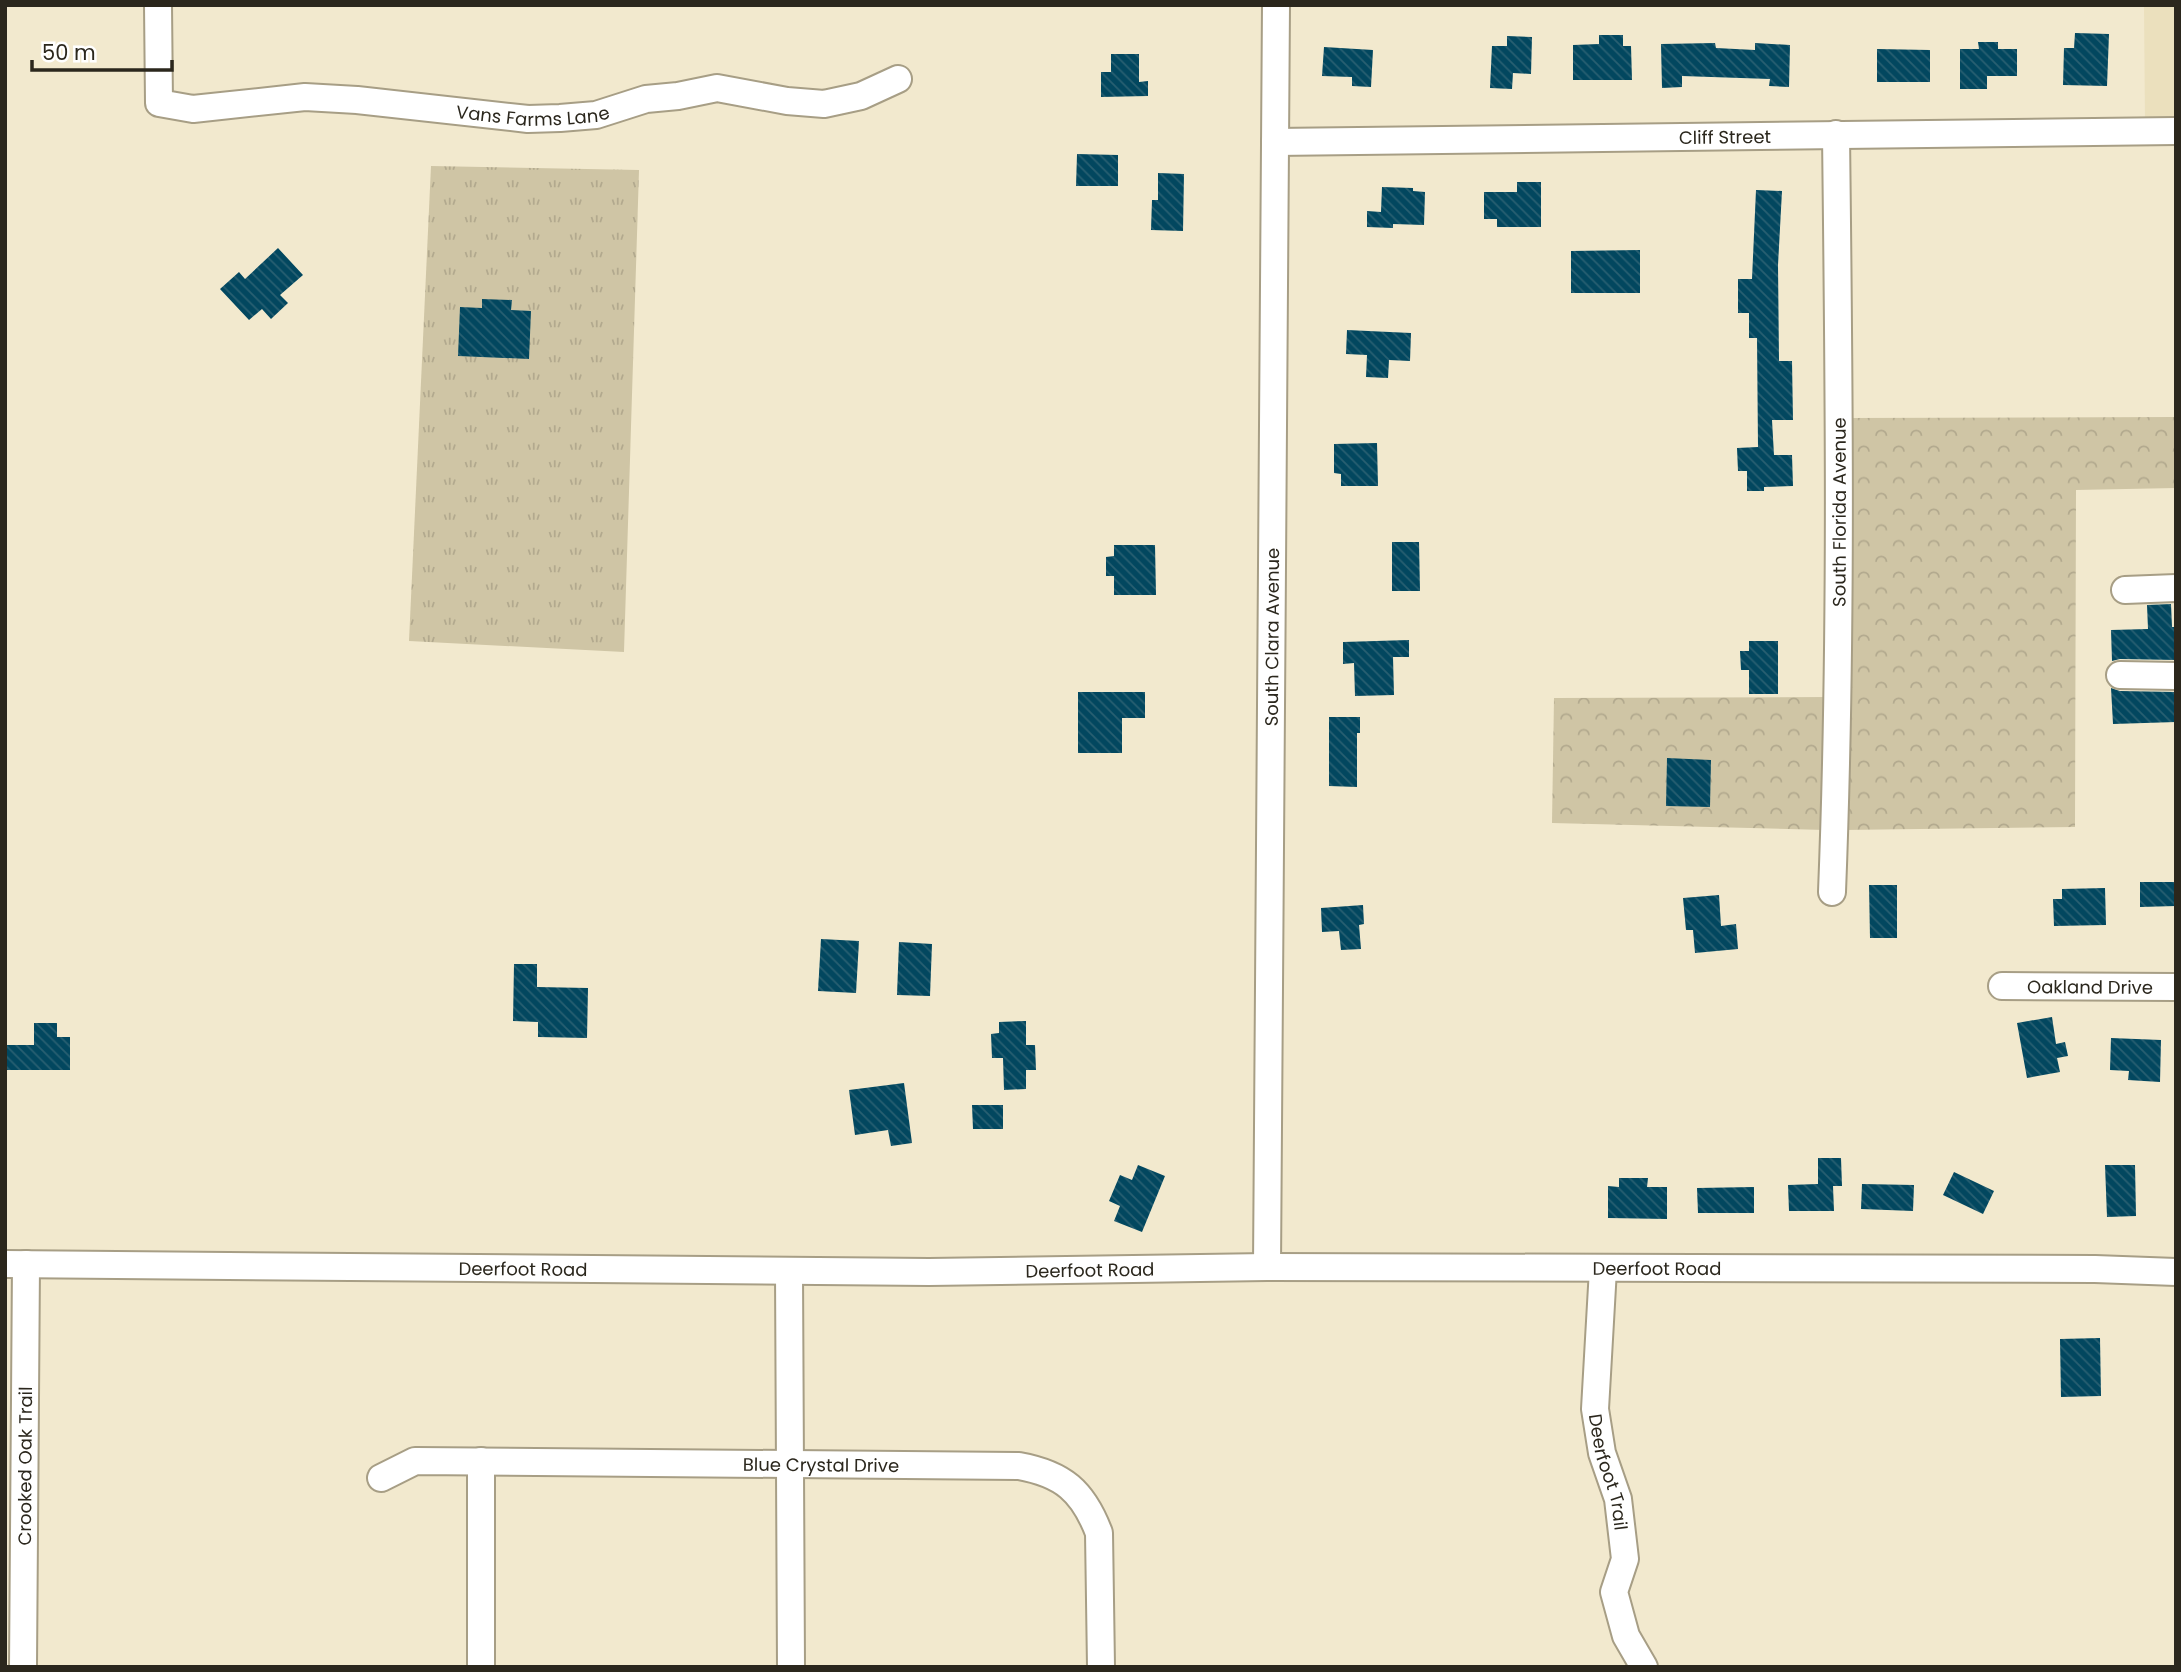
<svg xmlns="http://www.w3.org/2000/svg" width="2181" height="1672" font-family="Poppins,sans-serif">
<defs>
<pattern id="grass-tufts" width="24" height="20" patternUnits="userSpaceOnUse" patternTransform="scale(1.75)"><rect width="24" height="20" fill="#cfc5a5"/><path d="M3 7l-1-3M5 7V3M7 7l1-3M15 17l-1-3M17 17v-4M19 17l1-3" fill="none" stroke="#b2a98e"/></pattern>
<pattern id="forest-crowns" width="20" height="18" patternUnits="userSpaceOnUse" patternTransform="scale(1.75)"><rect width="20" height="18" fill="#cfc5a5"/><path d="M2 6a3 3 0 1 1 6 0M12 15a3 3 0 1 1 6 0" fill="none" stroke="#b2a98e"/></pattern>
<pattern id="building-back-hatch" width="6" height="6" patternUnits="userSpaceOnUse" patternTransform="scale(1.75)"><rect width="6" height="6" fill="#02475f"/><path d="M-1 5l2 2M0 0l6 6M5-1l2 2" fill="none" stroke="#285f71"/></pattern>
</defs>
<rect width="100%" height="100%" fill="#f2e9ce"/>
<!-- built -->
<path fill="#ebe0bd" d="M2144 5H2176V120L2145 121Z"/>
<!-- grass -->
<path fill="url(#grass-tufts)" d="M431 166 639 170 624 652 409 641Z"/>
<!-- forest -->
<g fill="url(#forest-crowns)">
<path d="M2176 417V488L2076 490 2075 827 1844 830 1849 418Z"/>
<path d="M1830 697 1825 830 1552 823 1554 698Z"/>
</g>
<!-- building -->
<g fill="url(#building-back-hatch)">
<path d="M2075 33 2109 34 2107 86 2063 85 2064 48H2074Z"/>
<path d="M1599 35H1623V46H1631L1632 80H1573V45L1599 44Z"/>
<path d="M1507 36 1532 37 1531 74 1513 73 1512 89 1490 88 1492 46H1507Z"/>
<path d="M1978 42H1998V49H2017V76H1987V89H1960V49H1979Z"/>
<path d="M1715 43 1716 48 1755 50V43L1790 45 1789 87 1769 86 1770 79 1682 76V87L1662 88 1661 44Z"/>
<path d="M1324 47 1373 50 1371 87 1352 86V77L1322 76Z"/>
<path d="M1877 49 1930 50V82H1877Z"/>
<path d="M1111 54H1139V82L1148 81V96L1101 97V72H1111Z"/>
<path d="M1077 154 1118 155V186H1076Z"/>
<path d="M1158 173 1184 174 1183 231 1151 230 1152 200H1158Z"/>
<path d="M1517 182H1541V227H1497V219H1484V192H1517Z"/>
<path d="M1382 187 1413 188V191L1425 192 1424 225 1393 224V228L1367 227V211L1381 212Z"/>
<path d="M1756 190 1782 191 1778 265 1779 361H1792L1793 420H1772L1774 455H1792L1793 486 1764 487V491H1747V471H1738L1737 448 1758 447 1757 338H1749V313H1738V279H1752Z"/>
<path d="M278 248 303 275 280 295 288 303 271 319 262 309 249 320 220 289 239 272 245 279Z"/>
<path d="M1640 250V293H1571V251Z"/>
<path d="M482 299 512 300 511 310 531 311 529 359 458 356 460 307 482 308Z"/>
<path d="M1347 330 1411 333 1410 361 1389 360 1388 378 1366 377 1367 355 1346 354Z"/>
<path d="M1377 443 1378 486H1341V474L1334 473V444Z"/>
<path d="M1392 542H1419L1420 591H1392Z"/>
<path d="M1114 545H1155L1156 595H1114V576H1106V557L1114 556Z"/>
<path d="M2171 604 2172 627H2176V660L2120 659 2112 661 2111 630 2148 629 2147 605Z"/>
<path d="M1409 640V657H1393L1394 695 1355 696 1354 663 1343 664V642Z"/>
<path d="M1749 641H1778V694H1749V670H1741L1740 651H1749Z"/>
<path d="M2111 688 2120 691 2176 692V722L2113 724Z"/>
<path d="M1078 692H1145V718H1122V753H1078Z"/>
<path d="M1329 717H1360V733H1357V787L1329 786Z"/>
<path d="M1667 758 1711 760 1710 807 1666 806Z"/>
<path d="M2140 882H2176V906L2140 907Z"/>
<path d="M1869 885H1897V938H1870Z"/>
<path d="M2105 888 2106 925 2054 926 2053 899H2062V889Z"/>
<path d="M1719 895 1721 926 1736 924 1738 949 1695 953 1693 930H1686L1683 898Z"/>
<path d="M1363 905 1364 924 1359 925 1361 949 1341 950 1339 931 1322 932 1321 908Z"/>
<path d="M821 939 859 941 856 993 818 991Z"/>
<path d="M899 942 932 944 930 996 897 995Z"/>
<path d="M514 964H537V987L588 988 587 1038 538 1037V1022L513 1021Z"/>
<path d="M2052 1017 2056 1044 2065 1042 2068 1056 2057 1058 2060 1072 2027 1078 2017 1023Z"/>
<path d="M1026 1021V1045H1035L1036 1070H1026V1089L1004 1090 1003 1058H992L991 1034 999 1033V1022Z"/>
<path d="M34 1023H57V1037H70V1070H5V1045H34Z"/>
<path d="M2111 1038 2161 1040 2160 1082 2128 1080 2129 1071 2110 1070Z"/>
<path d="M904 1083 912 1143 891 1146 888 1130 855 1135 849 1090Z"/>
<path d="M972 1105H1003V1129H973Z"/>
<path d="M1818 1158H1841L1842 1186H1833L1834 1211H1789L1788 1185 1818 1184Z"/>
<path d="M1138 1165 1165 1176 1142 1232 1114 1221 1120 1206 1109 1201 1120 1175 1132 1180Z"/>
<path d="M2105 1165H2135L2136 1216 2107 1217Z"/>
<path d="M1954 1172 1994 1191 1983 1214 1943 1195Z"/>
<path d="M1619 1178H1648L1647 1187H1667V1219L1608 1218V1186L1619 1187Z"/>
<path d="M1862 1184 1914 1185 1913 1211 1861 1209Z"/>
<path d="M1754 1187V1213H1698L1697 1188Z"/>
<path d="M2100 1338 2101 1396 2061 1397 2060 1339Z"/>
</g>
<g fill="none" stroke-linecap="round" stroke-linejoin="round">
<defs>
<g id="minor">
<path id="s1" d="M158 5 159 103 193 109 305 97 357 100 528 119 560 118 596 115 646 99 678 96 717 88 787 101 824 104 861 96 898 79"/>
<path id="s2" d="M1275 142 2176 131"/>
<path d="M2125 590 2176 588"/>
<path d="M2120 675 2176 676"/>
<path id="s3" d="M1832 892C1842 639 1839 387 1836 134"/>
<path id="s4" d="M2002 986 2176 987"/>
<path id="s5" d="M5 1264 929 1272 1267 1267 2095 1269 2176 1272"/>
<path id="s6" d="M1267 1267 1276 5"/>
<path id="s7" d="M1603 1269 1595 1409 1602 1453 1618 1499 1625 1559 1614 1592 1626 1636 1644 1667"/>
<path d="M789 1272 791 1667"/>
<path d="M481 1461V1667"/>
<path id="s8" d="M381 1478 415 1461 1019 1466C1063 1474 1083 1491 1099 1533L1101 1667"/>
<path id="s9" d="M23 1667 26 1264"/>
</g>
</defs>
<!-- minor casing -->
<use href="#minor" stroke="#a79e85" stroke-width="30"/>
<!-- minor -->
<use href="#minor" stroke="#fff" stroke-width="26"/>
</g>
<g text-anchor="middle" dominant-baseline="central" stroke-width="7" stroke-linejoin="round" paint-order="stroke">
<!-- street labels -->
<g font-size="18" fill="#2b271d" stroke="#fff">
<text stroke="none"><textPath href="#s1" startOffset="474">Vans Farms Lane</textPath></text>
<text stroke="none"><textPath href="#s2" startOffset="450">Cliff Street</textPath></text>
<text stroke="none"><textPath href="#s3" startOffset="380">South Florida Avenue</textPath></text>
<text stroke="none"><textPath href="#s6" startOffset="630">South Clara Avenue</textPath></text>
<text stroke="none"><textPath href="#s4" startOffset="88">Oakland Drive</textPath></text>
<text stroke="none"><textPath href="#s5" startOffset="518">Deerfoot Road</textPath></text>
<text stroke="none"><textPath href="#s5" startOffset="1652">Deerfoot Road</textPath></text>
<text stroke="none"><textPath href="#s5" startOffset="1085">Deerfoot Road</textPath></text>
<text stroke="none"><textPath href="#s8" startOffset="444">Blue Crystal Drive</textPath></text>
<text stroke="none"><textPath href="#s9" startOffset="201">Crooked Oak Trail</textPath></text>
<text stroke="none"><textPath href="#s7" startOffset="205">Deerfoot Trail</textPath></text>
</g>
</g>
<!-- border -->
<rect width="2181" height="1672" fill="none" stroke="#2b271d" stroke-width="14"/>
<!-- scale -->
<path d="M32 60v10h140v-10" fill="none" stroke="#2b271d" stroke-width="3.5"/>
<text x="42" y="60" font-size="21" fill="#2b271d" stroke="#ffffff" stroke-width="5" paint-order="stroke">50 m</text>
</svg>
